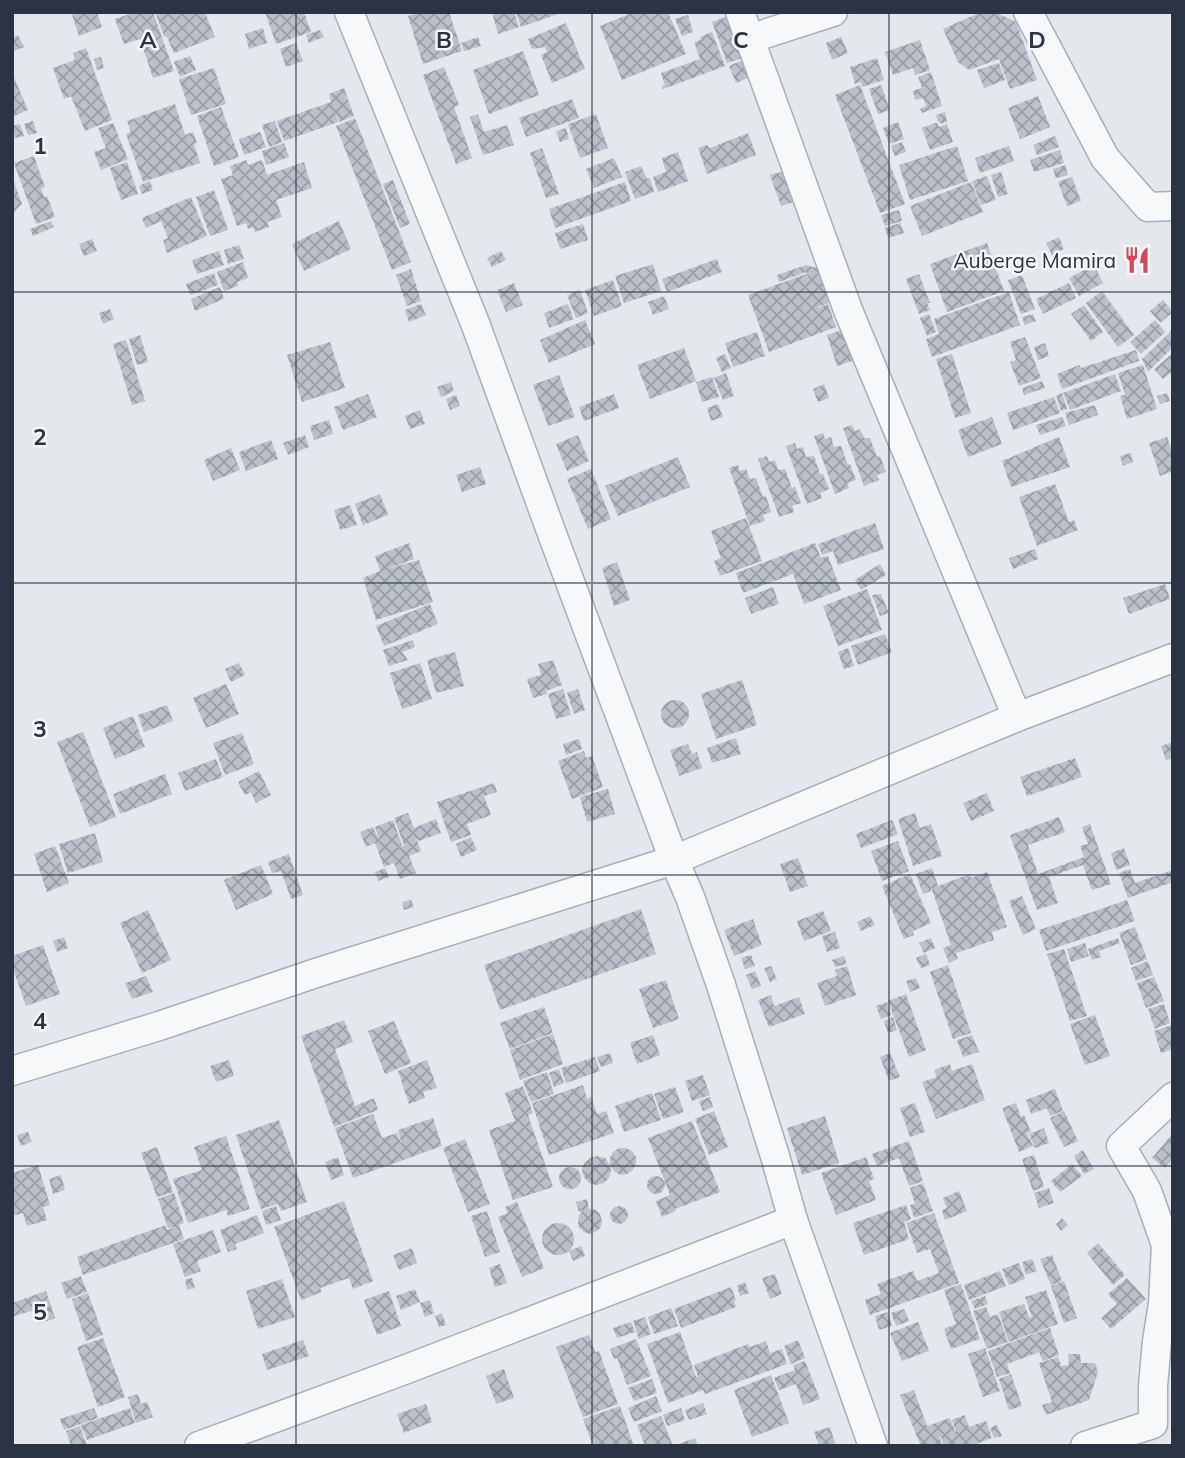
<svg xmlns="http://www.w3.org/2000/svg" width="1185" height="1458" font-family="Mulish,sans-serif">
<defs>
<pattern id="building-cross-hatch" width="8" height="8" patternUnits="userSpaceOnUse" patternTransform="scale(1.75)"><rect width="8" height="8" fill="#bbc0ca"/><path d="M0 0l8 8M0 8l8-8" fill="none" stroke="#989da6"/></pattern>
</defs>
<rect width="100%" height="100%" fill="#e4e7ec"/>
<!-- building -->
<g fill="url(#building-cross-hatch)">
<path d="M78 12H97L102 27 79 36 72 15Z"/>
<path d="M136 12H153L174 71 153 78 140 39 124 44 115 19Z"/>
<path d="M155 12H205L215 37 174 53 167 37 164 36Z"/>
<path d="M265 12H304L311 32 276 44Z"/>
<path d="M419 12H449L462 51 423 64 408 16Z"/>
<path d="M492 12H514L519 27 498 34Z"/>
<path d="M516 12H561V13L521 27Z"/>
<path d="M634 12H658L651 16 661 12H668L686 54 622 80 600 26Z"/>
<path d="M981 12H995L1016 22 1037 80 1010 89 999 59 969 70 958 62 943 29Z"/>
<path d="M688 15 693 32 682 36 675 19Z"/>
<path d="M729 16 745 57 727 63 712 22Z"/>
<path d="M566 23 585 69 552 83 541 55 547 52 545 47 532 49 528 39Z"/>
<path d="M263 28 267 43 249 49 245 34Z"/>
<path d="M320 30 324 37 309 43 306 35Z"/>
<path d="M712 32 725 66 663 89 662 86 665 85 661 73 700 59 694 42 701 40 700 37Z"/>
<path d="M18 35 24 47 12 52V38Z"/>
<path d="M478 37 481 46 464 51 461 43Z"/>
<path d="M841 37 848 53 832 60 826 43Z"/>
<path d="M920 40 930 70 915 75 913 68 893 75 885 52Z"/>
<path d="M296 43 303 61 286 67 280 49Z"/>
<path d="M86 48 112 120 85 131 71 96 64 99 53 68 75 60 73 53Z"/>
<path d="M523 51 539 95 489 114 473 70Z"/>
<path d="M190 56 196 70 180 77 174 62Z"/>
<path d="M101 57 104 68 97 70 94 59Z"/>
<path d="M877 58 884 80 862 87 861 82 855 84 850 67Z"/>
<path d="M743 60 750 77 736 83 729 66Z"/>
<path d="M999 63 1005 80 984 88 977 70Z"/>
<path d="M444 67 459 105 454 107 472 158 456 164 423 75Z"/>
<path d="M214 68 226 104 191 115 179 79Z"/>
<path d="M931 72 942 106 922 113 920 109 926 106 923 98 915 100 913 91 922 88 918 77Z"/>
<path d="M12 73 28 110 12 117Z"/>
<path d="M860 85 905 204 880 213 835 95Z"/>
<path d="M881 85 890 110 878 114 869 89Z"/>
<path d="M344 88 354 116 339 122 334 109 338 122 284 141 277 121 331 102 329 94Z"/>
<path d="M1038 96 1050 127 1020 139 1008 108Z"/>
<path d="M572 99 579 118 526 137 519 118Z"/>
<path d="M175 104 185 135 193 132 197 143 194 144 200 163 143 182 126 134 131 132 127 121Z"/>
<path d="M221 107 239 157 214 166 197 116Z"/>
<path d="M945 112 947 122 941 124 940 122H938L936 115Z"/>
<path d="M478 114 484 132 507 125 514 145 483 155 470 117Z"/>
<path d="M596 114 608 148 580 158 568 124Z"/>
<path d="M355 118 411 262 392 270 336 126Z"/>
<path d="M33 121 37 133 28 135 24 124Z"/>
<path d="M275 121 282 142 269 147 262 125Z"/>
<path d="M898 122 904 139 889 144 883 128Z"/>
<path d="M113 123 128 159 101 170 94 152 106 148 98 128Z"/>
<path d="M935 123H937L939 127 947 124 953 142 930 150 922 128Z"/>
<path d="M20 124 24 136 15 138 12 126Z"/>
<path d="M566 128 569 139 560 142 556 131Z"/>
<path d="M260 132 266 147 244 155 239 139Z"/>
<path d="M748 133 756 155 707 174 698 148 707 145 710 148Z"/>
<path d="M1055 136 1059 147 1037 155 1033 145Z"/>
<path d="M902 142 906 152 895 156 891 146Z"/>
<path d="M284 143 289 157 266 165 262 151Z"/>
<path d="M957 146 968 181 910 200 899 165Z"/>
<path d="M1009 146 1014 161 980 173 975 158Z"/>
<path d="M542 148 559 194 546 198 530 153Z"/>
<path d="M1060 150 1064 163 1034 172 1030 160Z"/>
<path d="M678 152 688 181 658 192 653 177 666 172 662 158Z"/>
<path d="M34 156 45 187 41 188 44 197 47 196 55 217 36 224 14 163Z"/>
<path d="M614 158 622 177 594 188 586 169Z"/>
<path d="M246 160 248 165 262 160 267 175 304 162 312 188 276 200 282 217 267 222 269 227 255 232 253 227 248 229 246 223 237 226 221 179 233 175 230 166Z"/>
<path d="M127 162 138 194 121 200 110 168Z"/>
<path d="M1065 165 1068 175 1056 178 1053 169Z"/>
<path d="M641 166 647 179 650 178 654 192 635 199 625 172Z"/>
<path d="M785 171 797 201 781 206 770 175Z"/>
<path d="M1001 172 1008 194 998 197 991 175Z"/>
<path d="M12 176 22 204 12 214Z"/>
<path d="M987 176 996 200 981 205 972 181Z"/>
<path d="M1072 177 1081 201 1067 206 1058 182Z"/>
<path d="M393 180 410 224 400 228 383 184Z"/>
<path d="M150 181 153 190 142 194 139 186Z"/>
<path d="M625 182 631 201 555 228 549 209Z"/>
<path d="M971 182 983 212 922 236 910 206Z"/>
<path d="M214 190 228 230 210 236 196 197Z"/>
<path d="M191 197 207 236 167 253 163 240 168 238 161 221 146 228 142 218Z"/>
<path d="M899 210 902 221 885 226 881 215Z"/>
<path d="M51 221 54 227 33 236 30 229Z"/>
<path d="M339 221 351 249 304 271 292 244Z"/>
<path d="M900 223 904 233 888 238 885 228Z"/>
<path d="M583 224 588 240 560 249 555 233Z"/>
<path d="M1059 237 1064 249 1052 255 1046 243Z"/>
<path d="M92 239 97 251 84 256 79 244Z"/>
<path d="M987 243 1004 291 947 312 930 264Z"/>
<path d="M239 245 244 259 228 264 224 250Z"/>
<path d="M219 251 224 265 197 274 192 260Z"/>
<path d="M501 251 506 260 492 267 487 258Z"/>
<path d="M717 259 722 272 667 292 662 279Z"/>
<path d="M243 262 248 278 237 282 238 286 224 291 217 272Z"/>
<path d="M653 264 661 291 624 303 615 276Z"/>
<path d="M806 265 820 269 831 302 818 307V308L828 304 836 327 769 352 748 295 806 274 810 282 806 272 779 282 777 275Z"/>
<path d="M1094 265 1103 283 1079 296 1069 278Z"/>
<path d="M411 269 421 301 407 306 396 275Z"/>
<path d="M214 273 218 285 190 295 186 284Z"/>
<path d="M919 274 930 303H927L930 310 919 314 906 279Z"/>
<path d="M1022 275 1035 309 1021 314 1008 280Z"/>
<path d="M613 280 622 306 594 316 585 290Z"/>
<path d="M514 283 523 305 506 312 497 290Z"/>
<path d="M1069 283 1076 298 1043 314 1036 299Z"/>
<path d="M220 287 224 299 195 311 191 299Z"/>
<path d="M580 290 588 313 576 318 567 295Z"/>
<path d="M1102 291 1134 335 1118 347 1086 303Z"/>
<path d="M1009 292 1020 325 932 357 926 339 939 334 934 319Z"/>
<path d="M664 296 669 309 653 315 648 302Z"/>
<path d="M1163 300 1173 312 1160 323 1150 311Z"/>
<path d="M421 304 426 315 409 322 405 310Z"/>
<path d="M568 304 574 319 549 328 544 313Z"/>
<path d="M1084 305 1103 332 1091 341 1071 314Z"/>
<path d="M110 309 114 319 103 324 99 313Z"/>
<path d="M929 314 936 332 927 336 920 318Z"/>
<path d="M1033 314 1036 321 1025 325 1022 317Z"/>
<path d="M585 320 595 344 549 363 540 340Z"/>
<path d="M1155 320 1165 332 1141 354 1130 342Z"/>
<path d="M1173 329V347L1148 372 1142 359Z"/>
<path d="M842 330 852 361 837 366 827 335Z"/>
<path d="M757 332 765 356 733 367 725 343Z"/>
<path d="M140 335 148 362 137 365 129 339Z"/>
<path d="M1025 337 1041 378 1019 386 1010 362 1016 360 1010 342Z"/>
<path d="M126 340 145 401 132 405 113 344Z"/>
<path d="M330 342 345 388 302 402 287 355Z"/>
<path d="M1045 343 1049 356 1038 360 1034 347Z"/>
<path d="M684 348 696 381 650 399 637 365Z"/>
<path d="M1136 350 1139 361 1062 389 1057 374 1079 365 1081 368Z"/>
<path d="M1173 353V371L1163 379 1154 369Z"/>
<path d="M725 354 731 368 722 372 716 358Z"/>
<path d="M952 354 971 413 955 418 936 359Z"/>
<path d="M1143 365 1157 409 1127 419 1120 396 1125 395 1118 373Z"/>
<path d="M726 373 734 396 723 400 714 378Z"/>
<path d="M1115 374 1121 391 1070 410 1063 393Z"/>
<path d="M559 375 575 417 548 426 533 385Z"/>
<path d="M712 377 719 397 702 402 696 382Z"/>
<path d="M1042 381 1045 388 1024 395 1022 388Z"/>
<path d="M451 382 454 391 441 397 437 387Z"/>
<path d="M824 384 829 398 818 402 813 389Z"/>
<path d="M1062 393 1067 409 1061 411 1056 395Z"/>
<path d="M1167 393 1170 401 1160 404 1157 396Z"/>
<path d="M368 394 377 417 343 430 334 407Z"/>
<path d="M614 394 619 408 584 421 579 407Z"/>
<path d="M456 395 460 406 450 410 446 399Z"/>
<path d="M1054 397 1060 413 1013 430 1007 413Z"/>
<path d="M718 404 723 417 711 421 707 408Z"/>
<path d="M1095 405 1098 415 1069 425 1065 413Z"/>
<path d="M420 410 425 424 410 429 405 416Z"/>
<path d="M992 417 1002 444 968 457 958 430Z"/>
<path d="M1062 417 1066 426 1040 435 1036 425Z"/>
<path d="M329 420 333 434 314 440 310 426Z"/>
<path d="M852 425 855 431 860 429 864 438H870L877 457 880 456 886 472 877 475 879 480 864 486 843 428Z"/>
<path d="M823 433 825 439 831 437 834 447 841 446 848 465 850 464 856 480 847 483 849 488 835 494 814 436Z"/>
<path d="M305 435 309 447 288 455 283 443Z"/>
<path d="M578 435 589 461 567 471 556 444Z"/>
<path d="M1059 437 1070 467 1011 487 1002 461Z"/>
<path d="M1167 437 1173 454V471L1160 476 1149 443Z"/>
<path d="M271 440 278 459 246 471 239 452Z"/>
<path d="M795 443 797 449 803 447 806 457 814 456 820 474H823L829 489 820 493 822 498 807 504 786 446Z"/>
<path d="M231 448 240 470 213 481 204 460Z"/>
<path d="M1131 453 1133 462 1123 466 1120 456Z"/>
<path d="M767 456 769 462 775 460 778 470 785 469 792 488 795 487 801 503 792 506 794 512 779 517 758 459Z"/>
<path d="M678 457 690 487 618 516 605 486Z"/>
<path d="M738 465 740 471 746 469 750 479 756 478 763 497 766 496 771 512 763 515 765 521 750 526 729 468Z"/>
<path d="M480 467 486 484 462 492 456 475Z"/>
<path d="M591 469 611 519 588 529 567 479Z"/>
<path d="M1055 484 1069 522 1074 520 1078 530 1037 546 1019 497Z"/>
<path d="M380 494 388 515 363 525 355 504Z"/>
<path d="M350 505 357 525 340 530 334 510Z"/>
<path d="M746 518 762 561 720 576 714 561 721 558 711 531Z"/>
<path d="M875 523 884 549 838 565 833 551 822 555 818 544Z"/>
<path d="M409 543 414 559 387 569 419 560 433 602 376 620 363 578 380 571 375 556Z"/>
<path d="M815 543 821 558 828 556 841 590 804 604 793 574 743 593 736 573Z"/>
<path d="M1035 549 1038 559 1013 569 1009 558Z"/>
<path d="M617 562 630 600 614 606 602 568Z"/>
<path d="M880 564 886 575 861 590 855 580Z"/>
<path d="M1165 584 1170 599 1129 614 1123 598Z"/>
<path d="M773 587 779 604 751 614 745 598Z"/>
<path d="M867 589 882 630 838 646 823 606Z"/>
<path d="M881 594 889 613 880 616 872 595Z"/>
<path d="M430 604 438 624 384 646 376 626Z"/>
<path d="M885 634 892 652 858 665 851 646Z"/>
<path d="M413 640 415 647 402 652 408 660 389 666 383 650Z"/>
<path d="M848 648 854 666 844 669 838 652Z"/>
<path d="M455 652 464 686 436 693 427 660Z"/>
<path d="M553 660 562 685 546 691 547 694 533 698 527 679 541 675 538 664Z"/>
<path d="M239 663 245 675 231 682 225 669Z"/>
<path d="M420 663 432 699 402 709 390 673Z"/>
<path d="M742 680 757 725 716 739 701 694Z"/>
<path d="M226 684 239 714 206 728 193 698Z"/>
<path d="M563 689 571 715 556 719 548 694Z"/>
<path d="M578 689 585 710 574 714 567 693Z"/>
<circle cx="675" cy="714" r="14"/>
<path d="M167 705 173 721 144 732 138 715Z"/>
<path d="M133 716 145 747 115 759 103 728Z"/>
<path d="M83 732 116 817 90 827 57 742Z"/>
<path d="M242 733 254 764 225 775 213 743Z"/>
<path d="M736 738 741 754 712 763 707 748Z"/>
<path d="M579 739 582 749 566 755 563 744Z"/>
<path d="M1173 742V758L1166 760 1161 746Z"/>
<path d="M688 744 692 754 697 752 702 768 679 776 670 750Z"/>
<path d="M584 751 586 758 592 756 603 787 572 799 558 761Z"/>
<path d="M1075 758 1082 777 1027 796 1020 777Z"/>
<path d="M216 759 223 777 185 791 178 773Z"/>
<path d="M259 771 271 795 256 803 251 792 245 795 238 782Z"/>
<path d="M165 774 172 794 120 814 113 794Z"/>
<path d="M494 783 497 792 484 796 491 815 467 824 471 835 451 842 437 802Z"/>
<path d="M608 789 615 814 587 822 580 797Z"/>
<path d="M987 793 994 811 971 821 963 803Z"/>
<path d="M408 813 414 828 436 819 441 833 419 841 418 839 417 840 421 851 409 856 416 873 400 879 394 863 384 867 375 843 366 847 360 832 373 827 380 842 375 827 393 820 402 845 397 848 405 845H404L394 818Z"/>
<path d="M915 813 920 828 931 824 942 856 913 866 898 819Z"/>
<path d="M1059 817 1065 832 1028 845 1038 874 1084 857 1080 846 1088 844 1082 827 1090 824 1111 884 1092 890 1083 865 1049 877 1058 903 1037 910 1010 835Z"/>
<path d="M892 820 898 834 861 848 856 834Z"/>
<path d="M95 833 103 862 68 873 59 844Z"/>
<path d="M471 837 477 850 461 857 456 844Z"/>
<path d="M898 841 909 871 882 881 871 851Z"/>
<path d="M55 846 69 883 47 892 34 854Z"/>
<path d="M1124 848 1130 865 1116 870 1111 853Z"/>
<path d="M289 854 303 895 291 899 281 871 272 873 268 862Z"/>
<path d="M798 858 808 886 790 892 780 864Z"/>
<path d="M261 865 273 894 236 910 224 880Z"/>
<path d="M385 868 389 877 378 881 375 872Z"/>
<path d="M932 868 938 886 970 874 971 878 987 872 1007 927 992 932 994 940 956 953 958 959 949 963 943 948 951 945 931 887V891L923 894 916 874Z"/>
<path d="M1130 869 1135 883 1173 870V882L1128 898 1119 873Z"/>
<path d="M910 874 931 923 913 931 914 935 904 939 882 886Z"/>
<path d="M1022 896 1036 929 1023 935 1009 901Z"/>
<path d="M411 900 414 907 404 910 402 902Z"/>
<path d="M1127 900 1135 921 1046 951 1039 930Z"/>
<path d="M641 909 656 954 500 1010 484 965Z"/>
<path d="M148 910 171 960 142 973 120 923Z"/>
<path d="M823 911 831 931 804 941 797 921Z"/>
<path d="M870 916 875 925 861 931 857 922Z"/>
<path d="M753 919 762 945 734 956 724 930Z"/>
<path d="M1135 927 1147 959 1131 965 1119 933Z"/>
<path d="M835 932 840 948 827 952 822 936Z"/>
<path d="M64 937 68 948 57 952 53 941Z"/>
<path d="M931 938 935 948 924 953 919 943Z"/>
<path d="M1118 938 1120 943 1099 951 1101 957 1092 960 1088 949Z"/>
<path d="M1085 943 1089 956 1071 962 1067 949Z"/>
<path d="M43 945 60 994 26 1006 12 966V956Z"/>
<path d="M1064 949 1087 1016 1070 1021 1047 954Z"/>
<path d="M926 954 930 965 921 968 916 958Z"/>
<path d="M751 955 755 966 745 969 741 958Z"/>
<path d="M844 956 847 964 835 967 832 960Z"/>
<path d="M1148 961 1153 975 1136 981 1131 968Z"/>
<path d="M948 965 971 1033 953 1039 930 972Z"/>
<path d="M771 966 777 979 770 982 764 968Z"/>
<path d="M847 966 856 995 825 1006 817 983 837 976 835 970Z"/>
<path d="M755 971 761 986 752 989 746 975Z"/>
<path d="M146 976 153 992 132 999 125 983Z"/>
<path d="M1154 977 1164 1001 1146 1008 1137 983Z"/>
<path d="M916 978 920 988 910 992 906 981Z"/>
<path d="M666 980 679 1019 653 1028 639 989Z"/>
<path d="M906 994 926 1050 909 1057 888 1001Z"/>
<path d="M771 995 774 1006 799 997 805 1014 769 1027 758 1000Z"/>
<path d="M887 1002 891 1015 881 1019 876 1006Z"/>
<path d="M1164 1004 1170 1023 1155 1029 1148 1009Z"/>
<path d="M544 1007 553 1033 510 1049 500 1023Z"/>
<path d="M1095 1015 1110 1056 1085 1065 1070 1024Z"/>
<path d="M893 1017 897 1030 888 1033 884 1021Z"/>
<path d="M344 1020 353 1042 335 1049 355 1106 374 1098 378 1110 334 1127 301 1036Z"/>
<path d="M394 1021 411 1063 385 1074 368 1031Z"/>
<path d="M1172 1025 1173 1049 1161 1053 1154 1031Z"/>
<path d="M553 1034 563 1064 520 1080 510 1050Z"/>
<path d="M653 1035 660 1055 637 1064 630 1043Z"/>
<path d="M972 1035 979 1052 963 1057 957 1040Z"/>
<path d="M610 1053 613 1063 601 1067 597 1057Z"/>
<path d="M890 1053 900 1077 889 1081 880 1057Z"/>
<path d="M595 1057 600 1071 566 1083 561 1068Z"/>
<path d="M229 1060 234 1076 216 1082 210 1066Z"/>
<path d="M427 1060 437 1088 423 1092 425 1098 409 1104 398 1071Z"/>
<path d="M950 1064 952 1071 972 1064 985 1100 936 1119 922 1082 937 1077 934 1070Z"/>
<path d="M559 1069 564 1083 554 1087 549 1073Z"/>
<path d="M547 1072 554 1094 531 1102 523 1081Z"/>
<path d="M703 1075 710 1095 692 1101 685 1081Z"/>
<path d="M583 1085 587 1099 591 1097 597 1114 606 1111 614 1133 549 1155 532 1103Z"/>
<path d="M523 1086 533 1113 528 1115 553 1187 513 1200 489 1130 515 1121 505 1093Z"/>
<path d="M675 1087 684 1112 663 1119 654 1094Z"/>
<path d="M1055 1089 1063 1111 1050 1116 1047 1108 1031 1114 1026 1100Z"/>
<path d="M652 1093 661 1120 624 1132 615 1106Z"/>
<path d="M710 1097 713 1107 703 1111 699 1101Z"/>
<path d="M915 1103 925 1132 910 1137 900 1108Z"/>
<path d="M1016 1103 1021 1117 1024 1115 1031 1132 1027 1133 1033 1146 1019 1152 1002 1108Z"/>
<path d="M714 1111 728 1147 709 1155 695 1119Z"/>
<path d="M1064 1111 1078 1141 1064 1147 1050 1118Z"/>
<path d="M373 1114 382 1138 397 1133 402 1146 398 1130 433 1118 442 1146 353 1178 335 1128Z"/>
<path d="M825 1116 839 1163 802 1175 787 1128Z"/>
<path d="M279 1120 307 1202 281 1211 278 1204 261 1209 236 1135Z"/>
<path d="M692 1121 720 1192 675 1209 676 1211 662 1217 656 1201 670 1195 648 1138Z"/>
<path d="M1044 1128 1049 1143 1035 1148 1029 1134Z"/>
<path d="M28 1132 32 1142 21 1146 17 1135Z"/>
<path d="M1173 1133V1159L1165 1168 1152 1158Z"/>
<path d="M226 1136 250 1209 228 1216 226 1210 188 1223 173 1179 202 1170 194 1147Z"/>
<path d="M465 1139 490 1204 468 1212 443 1148Z"/>
<path d="M909 1141 923 1181 909 1186 899 1158 877 1166 872 1154Z"/>
<path d="M157 1147 173 1192 157 1197 141 1153Z"/>
<path d="M619 1148H626L632 1151 636 1157V1164L633 1170 627 1174 620 1175 614 1171 610 1165 611 1171 609 1178 604 1183 596 1185 589 1183 584 1177 582 1170 584 1163 590 1158 597 1156 605 1158 610 1165V1158L613 1152Z"/>
<path d="M1083 1150 1094 1169 1084 1174 1074 1156Z"/>
<path d="M1034 1155 1044 1187 1033 1191 1022 1159Z"/>
<path d="M338 1157 344 1175 331 1180 325 1162Z"/>
<path d="M866 1157 874 1179 869 1181 876 1200 836 1215 821 1173Z"/>
<path d="M1072 1164 1082 1176 1060 1192 1051 1181Z"/>
<path d="M38 1165 50 1205 43 1207 47 1220 27 1226 23 1213 12 1216V1173Z"/>
<circle cx="570" cy="1178" r="11"/>
<path d="M61 1175 65 1190 53 1194 49 1179Z"/>
<circle cx="656" cy="1185" r="9"/>
<path d="M923 1183 933 1211 914 1218 910 1205 915 1204 910 1188Z"/>
<path d="M1049 1188 1054 1203 1039 1208 1034 1193Z"/>
<path d="M959 1191 967 1211 945 1220 942 1210 947 1208 943 1198Z"/>
<path d="M174 1193 184 1223 179 1225 184 1239 83 1275 77 1257 166 1225 167 1230 176 1227 168 1228 158 1199Z"/>
<path d="M587 1199 589 1209 596 1210 600 1214 602 1221 601 1227 597 1231 590 1234 584 1232 579 1227 578 1222 579 1215 583 1210 579 1212 576 1202Z"/>
<path d="M344 1201 373 1281 353 1289 349 1278 320 1288 322 1292 301 1300 274 1227Z"/>
<path d="M517 1202 544 1268 522 1277 498 1217 508 1213 505 1207Z"/>
<path d="M906 1205 911 1219 904 1222 909 1239 864 1255 853 1223Z"/>
<path d="M276 1206 281 1220 266 1225 262 1211Z"/>
<circle cx="619" cy="1215" r="9"/>
<path d="M487 1211 500 1252 485 1257 471 1216Z"/>
<path d="M934 1213 959 1283 870 1315 865 1300 881 1294 877 1284 913 1271 917 1281 939 1273 930 1249 917 1253 906 1223Z"/>
<path d="M257 1215 264 1233 235 1244 237 1249 228 1252 220 1230Z"/>
<path d="M1062 1218 1068 1225 1061 1231 1056 1224Z"/>
<circle cx="558" cy="1239" r="16"/>
<path d="M213 1230 221 1252 197 1261 201 1271 185 1277 173 1244Z"/>
<path d="M1098 1243 1125 1275 1113 1285 1087 1253Z"/>
<path d="M581 1246 585 1256 573 1261 569 1251Z"/>
<path d="M412 1248 417 1263 399 1270 393 1255Z"/>
<path d="M1052 1255 1062 1281 1051 1285 1040 1259Z"/>
<path d="M1032 1259 1037 1271 1026 1275 1022 1262Z"/>
<path d="M1019 1263 1025 1279 1009 1285 1002 1269Z"/>
<path d="M500 1264 507 1283 495 1287 489 1268Z"/>
<path d="M1000 1271 1006 1286 969 1300 964 1285Z"/>
<path d="M775 1274 782 1294 770 1299 762 1278Z"/>
<path d="M81 1276 87 1292 67 1299 61 1283Z"/>
<path d="M192 1278 195 1288 187 1290 185 1280Z"/>
<path d="M1127 1278 1146 1299 1111 1329 1101 1318 1117 1304 1108 1294Z"/>
<path d="M282 1279 295 1317 258 1329 246 1291Z"/>
<path d="M1064 1281 1077 1318 1064 1323 1051 1286Z"/>
<path d="M745 1282 749 1293 740 1296 737 1286Z"/>
<path d="M961 1284 980 1339 951 1349 944 1329 956 1324 944 1290Z"/>
<path d="M731 1287 736 1300 734 1301 736 1307 681 1328 674 1309Z"/>
<path d="M415 1289 420 1302 401 1310 396 1296Z"/>
<path d="M1046 1290 1058 1324 1009 1342 999 1312 1024 1304 1029 1317H1032L1025 1297Z"/>
<path d="M46 1291 55 1318 39 1324 34 1310 12 1317V1303Z"/>
<path d="M389 1291 401 1326 377 1335 364 1300Z"/>
<path d="M88 1293 103 1335 86 1341 72 1299Z"/>
<path d="M985 1296 988 1304 975 1309 971 1301Z"/>
<path d="M430 1300 434 1313 425 1317 420 1303Z"/>
<path d="M986 1307 990 1317 998 1314 1008 1342 987 1349 973 1311Z"/>
<path d="M671 1308 678 1326 654 1334 648 1317Z"/>
<path d="M904 1309 909 1321 896 1326 891 1313Z"/>
<path d="M888 1312 892 1326 879 1330 875 1316Z"/>
<path d="M442 1313 446 1325 439 1327 435 1316Z"/>
<path d="M645 1317 651 1334 639 1339 633 1321Z"/>
<path d="M631 1322 635 1332 617 1338 613 1328Z"/>
<path d="M918 1322 929 1351 902 1361 890 1333Z"/>
<path d="M1050 1328 1059 1355 1043 1361 1039 1352 1007 1364 1010 1373 997 1377 988 1351Z"/>
<path d="M680 1332 696 1377H698L694 1365 748 1344 750 1347 766 1341 770 1353 782 1349 787 1364 705 1394 703 1390 668 1403 647 1344Z"/>
<path d="M589 1335 595 1352 599 1351 618 1404 583 1417 556 1347Z"/>
<path d="M103 1338 125 1397 98 1407 77 1347Z"/>
<path d="M636 1339 651 1376 627 1385 617 1358 614 1359 610 1349Z"/>
<path d="M303 1340 309 1356 267 1370 262 1354Z"/>
<path d="M798 1340 805 1358 791 1364 784 1346Z"/>
<path d="M985 1348 1000 1391 983 1397 968 1354Z"/>
<path d="M1068 1354H1080L1081 1363H1095L1098 1372 1089 1400 1046 1415 1042 1405 1052 1402 1039 1363 1058 1357 1061 1366 1069 1365Z"/>
<path d="M805 1361 820 1399 803 1405 796 1384 779 1390 774 1378 795 1370 793 1365Z"/>
<path d="M504 1369 514 1398 496 1404 486 1376Z"/>
<path d="M1011 1374 1022 1406 1009 1410 999 1379Z"/>
<path d="M771 1375 789 1423 752 1437 734 1390Z"/>
<path d="M652 1379 657 1393 634 1401 628 1388Z"/>
<path d="M914 1390 927 1426 950 1418 955 1432H956L952 1420 965 1415 969 1427 986 1421 992 1438 971 1446H944L941 1437H939L943 1446 920 1444 900 1395Z"/>
<path d="M138 1394 141 1404 147 1402 153 1417 136 1423 128 1397Z"/>
<path d="M656 1396 662 1411 634 1422 628 1408Z"/>
<path d="M703 1403 707 1414 689 1420 685 1410Z"/>
<path d="M426 1404 432 1422 404 1433 397 1414Z"/>
<path d="M620 1406 634 1446H593L583 1419Z"/>
<path d="M94 1408 98 1418 64 1430 60 1419Z"/>
<path d="M130 1408 135 1423 87 1440 81 1425Z"/>
<path d="M681 1408 685 1420 667 1426 663 1415Z"/>
<path d="M661 1416 673 1446H645L637 1425Z"/>
<path d="M997 1425 1002 1436 994 1438 990 1428Z"/>
<path d="M80 1426 87 1446H71L66 1431Z"/>
<path d="M830 1427 836 1446H819L814 1432Z"/>
<path d="M695 1438 698 1446H679L678 1444Z"/>
</g>
<g fill="none" stroke-linecap="round" stroke-linejoin="round">
<defs>
<g id="minor">
<path d="M349 12 475 323 551 531 674 860 690 897 721 985 775 1156 793 1220 873 1446"/>
<path d="M740 12 848 310 1017 717"/>
<path d="M1028 12 1105 158 1148 207 1173 206"/>
<path d="M749 39 833 12"/>
<path d="M12 1071 159 1026 319 972 674 860 1017 717 1173 658"/>
<path d="M199 1446 404 1370 793 1220"/>
<path d="M1085 1446 1153 1424V1386L1157 1341 1163 1304 1166 1245 1147 1191 1121 1146 1173 1097"/>
</g>
</defs>
<!-- minor casing -->
<use href="#minor" stroke="#a9aeb7" stroke-width="31"/>
<!-- minor -->
<use href="#minor" stroke="#f7f8fa" stroke-width="28"/>
</g>
<!-- grid -->
<path fill="none" stroke="#2b3445" stroke-width="2" stroke-opacity="0.55" d="M296 12V1446M592 12V1446M889 12V1446M12 292H1173M12 583H1173M12 875H1173M12 1166H1173"/>
<!-- icons -->
<defs>
<symbol id="restaurant-bare" viewBox="-9 -9 18 18"><path d="M-5-6h1v4h1v-4h1v4h1v-4h1v5L-1.5 .5V6h-2V.5L-5-1ZM5-6V6H3V1.5H1.5Q1.5-4 5-6Z" fill="#d1495b" stroke="#f4f6f9" stroke-width="2.5" paint-order="stroke"/></symbol>
</defs>
<g fill-rule="evenodd">
<use href="#restaurant-bare" x="1118" y="241" width="38" height="38"/>
</g>
<g text-anchor="middle" dominant-baseline="central" stroke-width="5" stroke-linejoin="round" paint-order="stroke">
<!-- poi labels -->
<g font-size="21" fill="#2b3445" stroke="#f4f6f9" text-anchor="end">
<text x="1116" y="260">Auberge Mamira</text>
</g>
</g>
<g font-size="23" text-anchor="middle" font-weight="bold" fill="#2b3445" stroke="#f4f6f9" stroke-width="5" stroke-linejoin="round" paint-order="stroke">
<text x="148" y="48">A</text>
<text x="444" y="48">B</text>
<text x="741" y="48">C</text>
<text x="1037" y="48">D</text>
<text x="40" y="154">1</text>
<text x="40" y="445">2</text>
<text x="40" y="737">3</text>
<text x="40" y="1029">4</text>
<text x="40" y="1320">5</text>
</g>
<!-- border -->
<rect width="1185" height="1458" fill="none" stroke="#2b3445" stroke-width="28"/>
</svg>
